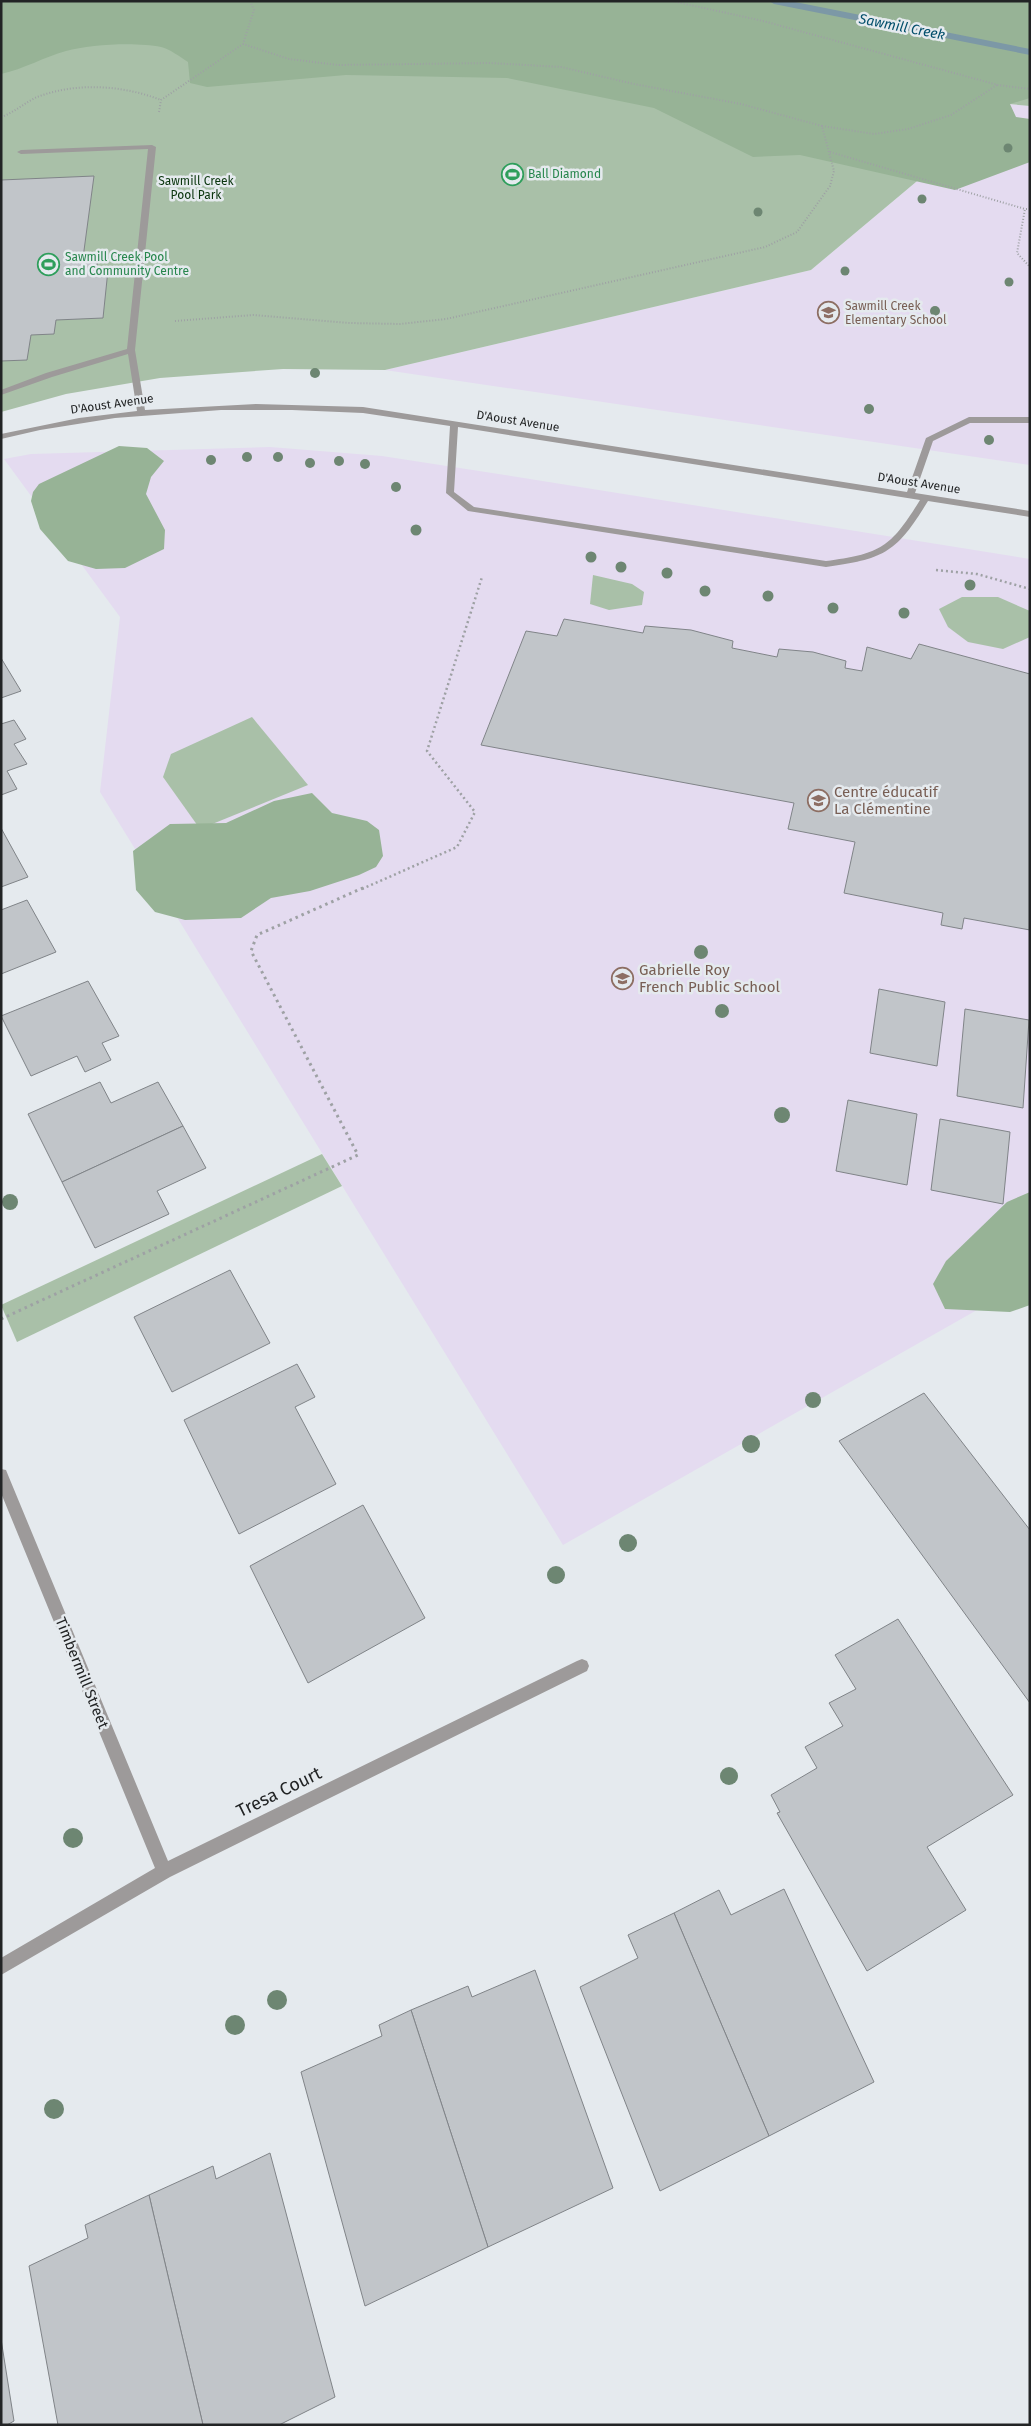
<svg xmlns="http://www.w3.org/2000/svg" width="1031" height="2426" font-family="'Fira Sans',sans-serif">
<rect width="100%" height="100%" fill="#e5eaee"/>
<!-- education -->
<g fill="#e4dbf0">
<path d="M1009 104 1030 106V465L385 370 811 270Z"/>
<path d="M270 447 382 456 505 475 1030 559V1280L563 1545 100 792 120 617 4 459 31 454Z"/>
</g>
<!-- green -->
<g fill="#a9c0a8">
<path d="M1 1H1030V106L1009 104 811 270 385 370 283 369 160 378 66 394 1 412Z"/>
<path d="M593 575 632 584 644 592 642 605 609 610 590 604Z"/>
<path d="M962 597H998L1030 611V637L1003 649 968 642 948 627 939 609Z"/>
<path d="M252 717 308 785 200 829 163 777 171 754Z"/>
<path d="M322 1154 342 1186 17 1342 1 1305Z"/>
</g>
<!-- forest -->
<g fill="#97b396">
<path d="M1 1H1023L1030 3V98L1010 104 1016 117 1030 119V162L955 190 800 155 753 157 654 108 507 78 346 75 207 87 190 83 188 62C180 57 170 49 161 47 137 42 91 44 66 51 44 57 24 69 1 74Z"/>
<path d="M119 446 147 448 164 461 151 477 146 494 165 530 164 549 125 568 96 569 68 561 40 529 31 501 33 492 39 484Z"/>
<path d="M312 793 332 813 367 821 379 830 383 856 376 867 359 875 310 891 271 898 241 918 185 920 155 912 136 890 133 851 170 824 226 823 274 801Z"/>
<path d="M1030 1192V1305L1010 1312 945 1309 933 1284 946 1261 1007 1202Z"/>
</g>
<g fill="none" stroke-linecap="round" stroke-linejoin="round">
<!-- stream -->
<path fill="#7c98a6" fill-rule="evenodd" d="M769 1H790L1030 49V55L774 4Z"/>
</g>
<!-- building -->
<g fill="#c1c5c9" stroke="#808488">
<path d="M94 176 83 258H98L96 271 108 270 103 318 56 320 54 334 31 335 27 360 1 361V180Z"/>
<path d="M564 619 643 633 645 626 691 630 733 641 732 648 777 657 779 649 813 652 846 661 845 668 862 671 867 647 911 659 919 644 1030 674V930L964 918 962 929 941 925 943 913 844 893 855 842 788 829 794 803 481 745 526 631 557 636Z"/>
<path d="M1 658 21 691 1 698Z"/>
<path d="M14 720 26 739 14 744 27 764 7 771 17 789 1 795V724Z"/>
<path d="M1 828 28 877 1 887Z"/>
<path d="M27 900 56 952 1 974V910Z"/>
<path d="M88 981 119 1036 102 1043 111 1060 85 1072 77 1056 31 1076 1 1016Z"/>
<path d="M879 989 945 1002 937 1066 870 1053Z"/>
<path d="M965 1009 1029 1020 1023 1108 957 1096Z"/>
<path d="M100 1082 111 1103 158 1082 183 1126 62 1182 28 1114Z"/>
<path d="M848 1100 917 1114 907 1185 836 1171Z"/>
<path d="M940 1119 1010 1132 1003 1204 931 1190Z"/>
<path d="M183 1126 206 1168 157 1191 169 1214 95 1248 62 1182Z"/>
<path d="M230 1270 270 1343 172 1392 134 1317Z"/>
<path d="M297 1364 315 1397 295 1407 336 1484 239 1534 184 1420Z"/>
<path d="M924 1393 1030 1530V1703L839 1441Z"/>
<path d="M363 1505 425 1618 308 1683 250 1566Z"/>
<path d="M898 1619 1013 1795 927 1847 966 1910 867 1971 777 1813 780 1812 771 1795 817 1768 805 1747 843 1726 829 1703 856 1689 835 1655Z"/>
<path d="M784 1889 874 2082 769 2136 674 1913 719 1890 731 1915Z"/>
<path d="M674 1913 769 2136 660 2191 580 1987 638 1958 628 1935Z"/>
<path d="M535 1970 613 2188 488 2247 411 2010 468 1986 472 1997Z"/>
<path d="M411 2010 488 2247 365 2306 301 2072 382 2036 379 2025Z"/>
<path d="M270 2153 335 2397 279 2425H203L149 2195 213 2166 216 2179Z"/>
<path d="M149 2195 203 2425H58L29 2266 88 2238 85 2225Z"/>
<path d="M1 2339 14 2421 7 2425H1Z"/>
</g>
<g fill="none" stroke-linecap="round" stroke-linejoin="round">
<!-- path-far2 -->
<g stroke="#9ea1a4" stroke-width="2" stroke-dasharray="1 2" stroke-linecap="butt">
<path d="M672 1 763 21 998 85 1030 89"/>
<path d="M159 112 161 100 243 44 254 10 250 1"/>
<path d="M4 116C16 111 26 102 37 97 77 82 122 85 161 100"/>
<path d="M822 126 874 134 908 129 951 115 997 85"/>
<path d="M830 152 1025 209"/>
<path d="M1030 209H1025L1017 253 1030 267"/>
<path d="M175 321 253 315 350 323 400 324 446 319 765 247 797 232 830 186 834 171 822 126 741 104 634 84 561 67 490 63 338 65 289 59 243 44"/>
</g>
<!-- path-far1 -->
<g stroke="#9ea1a4" stroke-width="2.5" stroke-dasharray="2 3" stroke-linecap="butt">
<path d="M936 570 977 574 1030 589"/>
<path d="M362 889 457 847 475 812 427 751 482 577"/>
</g>
<!-- path -->
<path stroke="#9ea1a4" stroke-width="3" stroke-dasharray="2.5 4" stroke-linecap="butt" d="M1 1319 358 1155 251 951 257 935 365 887"/>
<!-- minor -->
<g fill="#9d9a9a" fill-rule="evenodd">
<path d="M152 145 156 147 135 350 145 410 256 404 363 407 907 492 926 438 969 417H1030V423H970L933 441 915 493 1030 511V517L928 501C897 552 885 559 826 567L468 511 446 493 450 426 363 413 292 410H221L115 418 40 430 1 439V434L79 418 137 411 128 354 52 377 1 395V390L46 373 127 349 148 149 21 154 17 152 21 150ZM458 427 920 500C891 547 881 554 826 561L474 507 454 492Z"/>
<path d="M1 1469 6 1470 8 1475 168 1861 577 1661 582 1659 587 1661 589 1666 587 1671 170 1877 1 1975V1958L155 1868 1 1493Z"/>
</g>
</g>
<!-- trees -->
<g fill="#6d8672">
<circle cx="1008" cy="148" r="4.5"/>
<circle cx="922" cy="199" r="4.5"/>
<circle cx="758" cy="212" r="4.5"/>
<circle cx="845" cy="271" r="4.5"/>
<circle cx="1009" cy="282" r="4.5"/>
<circle cx="935" cy="311" r="5"/>
<circle cx="315" cy="373" r="5"/>
<circle cx="869" cy="409" r="5"/>
<circle cx="989" cy="440" r="5"/>
<circle cx="247" cy="457" r="5"/>
<circle cx="278" cy="457" r="5"/>
<circle cx="211" cy="460" r="5"/>
<circle cx="339" cy="461" r="5"/>
<circle cx="310" cy="463" r="5"/>
<circle cx="365" cy="464" r="5"/>
<circle cx="396" cy="487" r="5"/>
<circle cx="416" cy="530" r="5.5"/>
<circle cx="591" cy="557" r="5.5"/>
<circle cx="621" cy="567" r="5.5"/>
<circle cx="667" cy="573" r="5.5"/>
<circle cx="970" cy="585" r="5.5"/>
<circle cx="705" cy="591" r="5.5"/>
<circle cx="768" cy="596" r="5.5"/>
<circle cx="833" cy="608" r="5.5"/>
<circle cx="904" cy="613" r="5.5"/>
<circle cx="701" cy="952" r="7"/>
<circle cx="722" cy="1011" r="7"/>
<circle cx="782" cy="1115" r="8"/>
<circle cx="10" cy="1202" r="8"/>
<circle cx="813" cy="1400" r="8"/>
<circle cx="751" cy="1444" r="9"/>
<circle cx="628" cy="1543" r="9"/>
<circle cx="556" cy="1575" r="9"/>
<circle cx="729" cy="1776" r="9"/>
<circle cx="73" cy="1838" r="10"/>
<circle cx="277" cy="2000" r="10"/>
<circle cx="235" cy="2025" r="10"/>
<circle cx="54" cy="2109" r="10"/>
</g>
<!-- icons -->
<defs>
<symbol id="stadium-ring" viewBox="-11 -11 22 22"><circle r="9.5" fill="#e5eaee" stroke="#2e9e5b" stroke-width="1.5"/><path d="M0-5a6.5 5 0 1 0 0 10a6.5 5 0 1 0 0-10ZM-3.5-1.8h7v3.6h-7Z" fill="#2e9e5b"/></symbol>
<symbol id="school-ring" viewBox="-11 -11 22 22"><circle r="9.5" fill="#e5eaee" stroke="#8d6e63" stroke-width="1.5"/><path d="M0-5L7-2L0 1L-7-2ZM-4 1L0 2.5L4 1V4Q0 6-4 4Z" fill="#8d6e63"/></symbol>
</defs>
<g fill-rule="evenodd">
<use href="#stadium-ring" x="500" y="162" width="25" height="25"/>
<use href="#stadium-ring" x="36" y="252" width="25" height="25"/>
<use href="#school-ring" x="816" y="300" width="25" height="25"/>
<use href="#school-ring" x="806" y="788" width="25" height="25"/>
<use href="#school-ring" x="610" y="966" width="25" height="25"/>
</g>
<g text-anchor="middle" dominant-baseline="central" stroke-width="5" stroke-linejoin="round" paint-order="stroke">
<!-- far-leisure labels -->
<g font-size="12" fill="#27864d" stroke="#e5eaee" text-anchor="start">
<text x="528" y="174">Ball Diamond</text>
<text x="65" y="257">Sawmill Creek Pool<tspan x="65" dy="14">and Community Centre</tspan></text>
</g>
<!-- far-park labels -->
<g font-size="12" fill="#0a350d" stroke="#e5eaee">
<text x="196" y="181">Sawmill Creek<tspan x="196" dy="14">Pool Park</tspan></text>
</g>
<!-- far-education labels -->
<g font-size="12" fill="#785e54" stroke="#e5eaee" text-anchor="start">
<text x="845" y="306">Sawmill Creek<tspan x="845" dy="14">Elementary School</tspan></text>
</g>
<!-- far-street labels -->
<g font-size="12" fill="#222425" stroke="#e5eaee">
<text transform="translate(112 404) rotate(-8)">D'Aoust Avenue</text>
<text transform="translate(518 421) rotate(9)">D'Aoust Avenue</text>
<text transform="translate(919 483) rotate(9)">D'Aoust Avenue</text>
</g>
<!-- far-water labels -->
<g font-size="14" font-style="italic" fill="#034f6c" stroke="#e5eaee">
<text transform="translate(902 27) rotate(11)">Sawmill Creek</text>
</g>
<!-- education labels -->
<g font-size="15" fill="#785e54" stroke="#e5eaee" text-anchor="start">
<text x="834" y="792">Centre éducatif<tspan x="834" dy="17">La Clémentine</tspan></text>
<text x="639" y="970">Gabrielle Roy<tspan x="639" dy="17">French Public School</tspan></text>
</g>
<!-- street labels -->
<g font-size="15" fill="#222425" stroke="#e5eaee">
<text transform="translate(82 1673) rotate(68)">Timbermill Street</text>
</g>
<!-- near-street labels -->
<g font-size="18" fill="#222425" stroke="#e5eaee">
<text transform="translate(279 1792) rotate(-26)">Tresa Court</text>
</g>
</g>
<!-- border -->
<rect width="1031" height="2426" fill="none" stroke="#222425" stroke-width="5"/>
</svg>
